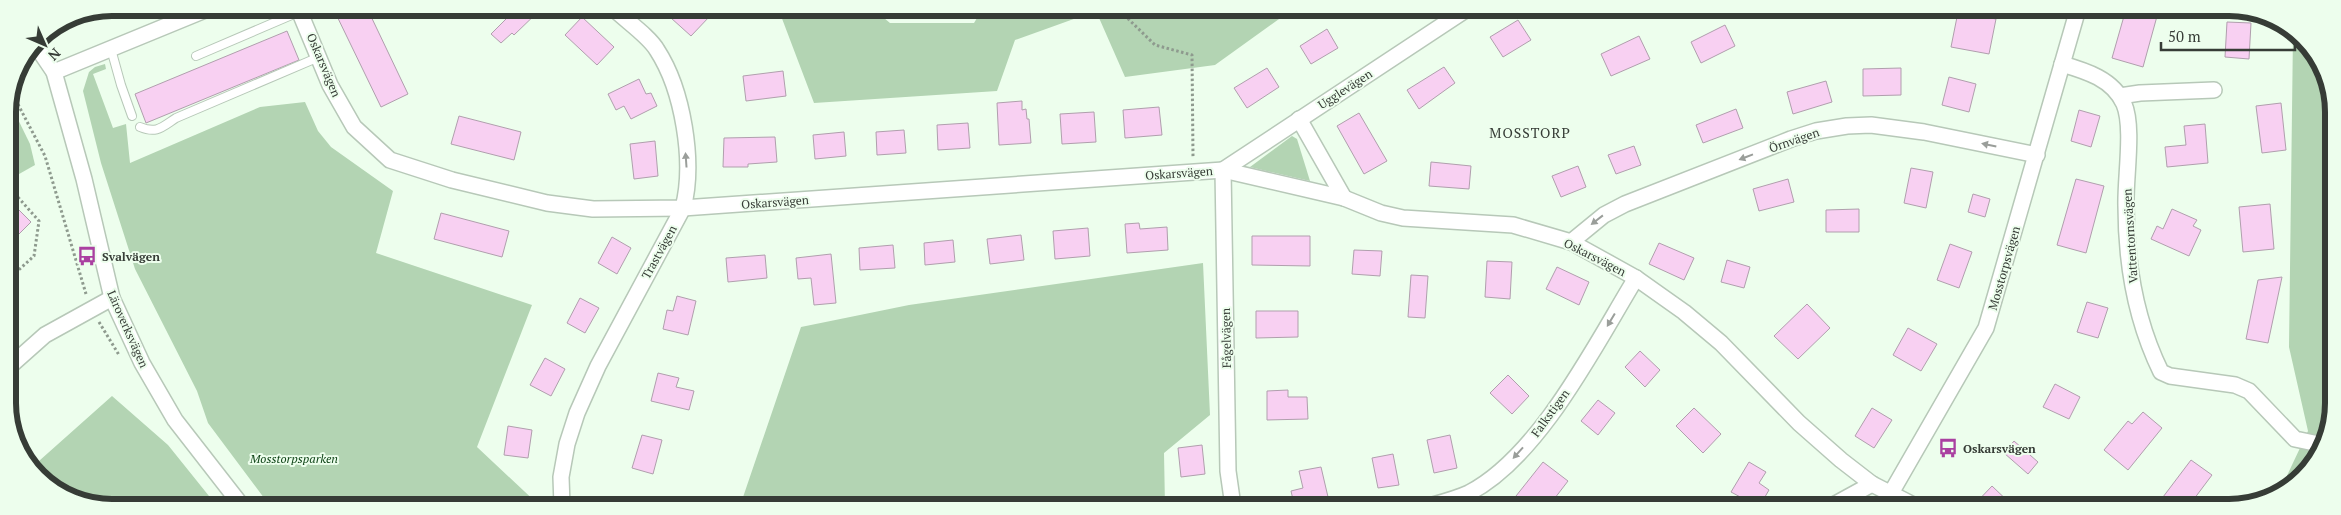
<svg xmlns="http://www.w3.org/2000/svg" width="2341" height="515" font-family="'PT Serif',serif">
<rect width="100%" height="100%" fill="#edfeed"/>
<!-- green -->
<g fill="#b3d4b3">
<path d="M778 8H872L890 23H974L983 8 1293 9 1215 65 1125 77 1096 11 1015 40 997 91 814 103Z"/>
<path d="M2293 33 2302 38 2331 92 2332 422 2297 482 2287 486 2284 482 2308 431 2289 347Z"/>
<path d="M105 64 106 69 93 74 113 128 126 124 130 163 260 107 305 102 318 131 331 147 393 191 376 253 532 305 477 447 540 506H270L208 423 197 391 135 269 101 163 83 91 89 72 95 67Z"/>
<path d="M9 101 30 144 35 165 12 178 8 173Z"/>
<path d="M1292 136 1297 139 1310 181 1250 167Z"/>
<path d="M1203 263 1210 415 1164 453 1165 506H740L801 327 909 305Z"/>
<path d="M112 396 168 445 217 506H92L39 477 27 455 39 461Z"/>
</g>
<!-- building -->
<g fill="#f8d0f2" stroke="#b09fad">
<path d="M333 8H367L408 94 381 107Z"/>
<path d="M517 8H542L514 35 512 33 501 43 491 34Z"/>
<path d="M681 8H701L710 16 691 36 671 18Z"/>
<path d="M2126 9H2159L2143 67 2112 58Z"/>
<path d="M1958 12 1996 19 1989 54 1951 47Z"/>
<path d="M582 17 614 47 597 65 565 35Z"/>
<path d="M1518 20 1531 40 1503 57 1490 37Z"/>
<path d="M2227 22 2251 23 2249 59 2225 57Z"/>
<path d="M1725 25 1735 46 1701 63 1691 42Z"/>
<path d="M1327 29 1338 48 1311 64 1300 46Z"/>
<path d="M287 31 299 60 146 123 135 94Z"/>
<path d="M1639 36 1650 59 1611 76 1601 54Z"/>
<path d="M1444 67 1455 83 1419 109 1407 90Z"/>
<path d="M1267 68 1279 87 1247 108 1234 88Z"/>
<path d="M1901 68V95L1863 96V69Z"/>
<path d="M783 71 786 96 746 101 743 76Z"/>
<path d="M1949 77 1976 84 1969 112 1942 105Z"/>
<path d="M639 79 646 94 651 93 657 106 631 119 624 106 616 110 608 94Z"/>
<path d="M1826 81 1832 102 1793 114 1787 92Z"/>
<path d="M1022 101V110L1026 109 1027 119H1029L1031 143 999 145 997 103Z"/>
<path d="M2281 103 2286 150 2262 153 2256 106Z"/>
<path d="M1159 107 1162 135 1125 138 1123 110Z"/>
<path d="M1736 109 1743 128 1703 143 1696 125Z"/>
<path d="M2079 110 2100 116 2091 147 2071 141Z"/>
<path d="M1094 112 1096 142 1062 144 1060 114Z"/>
<path d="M1359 113 1387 161 1364 174 1337 126Z"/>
<path d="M459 116 521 132 514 160 451 144Z"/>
<path d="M968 123 970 148 938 150 937 125Z"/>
<path d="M2205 124 2208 163 2167 167 2165 147 2186 145 2184 126Z"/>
<path d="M904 130 906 153 877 155 876 132Z"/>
<path d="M844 132 846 156 815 159 813 135Z"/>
<path d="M775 137 777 162 748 164V167H723L724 138Z"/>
<path d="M655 141 658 176 634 179 630 144Z"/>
<path d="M1634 146 1641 165 1616 174 1608 155Z"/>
<path d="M1431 162 1471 166 1469 189 1429 186Z"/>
<path d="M1578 166 1586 187 1561 197 1552 176Z"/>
<path d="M1911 168 1933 172 1926 208 1904 203Z"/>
<path d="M1788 179 1794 202 1759 211 1753 189Z"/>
<path d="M2076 179 2104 186 2086 253 2057 245Z"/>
<path d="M1973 194 1990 199 1985 217 1968 212Z"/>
<path d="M8 199 31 222 9 244Z"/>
<path d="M2270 204 2274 249 2243 252 2239 207Z"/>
<path d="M1859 209V232H1826V210Z"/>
<path d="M2172 209 2197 220 2193 226 2201 230 2189 256 2151 239 2157 226 2163 229Z"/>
<path d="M441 213 509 231 502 257 434 239Z"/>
<path d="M1139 223 1140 229 1167 227 1168 250 1127 253 1125 224Z"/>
<path d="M1088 228 1090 256 1055 259 1053 231Z"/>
<path d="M1021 235 1024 260 990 264 987 239Z"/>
<path d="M1252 236H1310V266L1252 265Z"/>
<path d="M612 237 631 248 617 274 598 263Z"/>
<path d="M953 240 955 262 925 265 924 243Z"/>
<path d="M1659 243 1694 258 1684 280 1649 264Z"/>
<path d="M1950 244 1972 252 1959 288 1937 280Z"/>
<path d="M893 245 895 268 860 270 859 248Z"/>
<path d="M1354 250 1382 251 1380 276 1352 274Z"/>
<path d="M831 254 836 303 814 305 811 278 798 279 796 258Z"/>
<path d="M765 255 767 278 728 282 726 258Z"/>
<path d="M1727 260 1750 267 1744 288 1721 282Z"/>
<path d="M1487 261 1512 262 1510 299 1485 297Z"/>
<path d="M1557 267 1589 282 1579 305 1546 289Z"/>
<path d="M1411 275 1428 276 1425 318 1408 317Z"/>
<path d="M2282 277 2268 343 2246 339 2258 280Z"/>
<path d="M677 296 696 301 688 335 663 329 667 310 673 311Z"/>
<path d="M580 298 599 308 585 333 567 323Z"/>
<path d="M2087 302 2108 308 2098 338 2077 332Z"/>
<path d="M1807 304 1830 328 1798 359 1774 336Z"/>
<path d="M1256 311H1298V337L1256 338Z"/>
<path d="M1908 328 1937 344 1921 371 1893 355Z"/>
<path d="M1640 351 1660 370 1645 387 1625 367Z"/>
<path d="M545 358 565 369 551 396 530 385Z"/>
<path d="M658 373 679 378 676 387 694 391 689 410 651 401Z"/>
<path d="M1508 375 1529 396 1512 414 1490 393Z"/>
<path d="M2055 384 2080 397 2069 419 2043 407Z"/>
<path d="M1288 390V397H1307L1308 419 1267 420V391Z"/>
<path d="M1598 400 1615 413 1598 435 1581 421Z"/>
<path d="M1694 408 1721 434 1703 453 1676 426Z"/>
<path d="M1872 408 1892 420 1874 448 1855 436Z"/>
<path d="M2143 412 2162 428 2128 470 2104 450 2128 421 2132 424Z"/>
<path d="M508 426 532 430 528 458 504 455Z"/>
<path d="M642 435 662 440 653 474 632 468Z"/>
<path d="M1450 435 1457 468 1434 473 1427 440Z"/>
<path d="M2014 441 2038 462 2028 474 2004 453Z"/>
<path d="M1202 445 1205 474 1181 477 1178 448Z"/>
<path d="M1393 454 1399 485 1378 488 1372 458Z"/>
<path d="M2191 460 2212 475 2188 507H2177L2163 497Z"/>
<path d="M1543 462 1568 481 1548 507H1530L1516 496Z"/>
<path d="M1749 462 1766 472 1759 483 1769 490 1759 507 1731 492Z"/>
<path d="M1321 467 1328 497 1294 504 1291 491 1303 488 1299 471Z"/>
<path d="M1992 486 2014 507H1972Z"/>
</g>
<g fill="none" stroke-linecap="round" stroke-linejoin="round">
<defs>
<g id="lane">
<path d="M111 49 121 85 132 116"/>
<path d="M196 56 301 11"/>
<path d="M140 127C157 134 162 127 176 118L319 57"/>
</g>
<g id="street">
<path d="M298 8 330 85 354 127 390 160 452 180 547 203 593 209 683 208 1223 170 1344 198 1381 213 1403 218 1513 225 1571 242 1636 278 1684 312 1721 343 1799 423 1841 460 1872 484 1917 507"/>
<path d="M35 44 54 72 84 179 112 298 142 363 175 420 242 506"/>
<path d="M2062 64C2086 71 2113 79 2124 104 2134 127 2125 179 2126 206 2126 263 2136 321 2161 372L2170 376 2235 385 2249 391 2295 439 2319 444"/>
<path d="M54 72 210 8"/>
<path d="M2120 96 2140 93 2214 90"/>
<path d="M1299 119 1344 198"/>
<path d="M1571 242 1604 215 1625 204 1791 139 1816 131 1847 126 1871 125 1924 132 2037 155"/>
<path d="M9 367 45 335 112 298"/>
<path d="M562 506 561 477 567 444 577 413 598 366 683 208C695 162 683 90 657 50 649 36 625 20 613 8"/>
<path d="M1233 506 1228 471 1223 170 1467 9"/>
<path d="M1426 507C1440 503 1456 499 1469 493 1540 456 1595 345 1636 278"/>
<path d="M1830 507 1872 484"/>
<path d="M1883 507 1986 328 2078 9"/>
</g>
</defs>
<!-- lane casing -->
<use href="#lane" stroke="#b7c8b8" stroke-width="10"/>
<!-- street casing -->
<use href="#street" stroke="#b7c8b8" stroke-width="18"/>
<!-- path -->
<g stroke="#8e9a8e" stroke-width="3" stroke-dasharray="2.5 2.5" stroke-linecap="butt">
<path d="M1117 8 1155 45 1192 55 1193 157"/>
<path d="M11 91 45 156 86 294"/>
<path d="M8 186 39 221 34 256 12 276 9 293"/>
<path d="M99 322 119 355"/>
</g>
<!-- lane -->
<use href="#lane" stroke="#fff" stroke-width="8"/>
<!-- street -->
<use href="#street" stroke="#fff" stroke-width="15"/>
</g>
<!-- one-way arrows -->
<defs><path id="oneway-solid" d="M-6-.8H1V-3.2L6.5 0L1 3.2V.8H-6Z" transform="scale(1.25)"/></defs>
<g fill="#9a9e9a">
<use href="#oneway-solid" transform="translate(1989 145) rotate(-168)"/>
<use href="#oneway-solid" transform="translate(1746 157) rotate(159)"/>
<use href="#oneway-solid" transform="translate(686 160) rotate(-94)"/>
<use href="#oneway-solid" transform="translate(1597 220) rotate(142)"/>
<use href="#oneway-solid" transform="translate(1611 320) rotate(121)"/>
<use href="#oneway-solid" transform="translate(1518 453) rotate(132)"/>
</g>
<!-- icons -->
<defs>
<symbol id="bus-bare" viewBox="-9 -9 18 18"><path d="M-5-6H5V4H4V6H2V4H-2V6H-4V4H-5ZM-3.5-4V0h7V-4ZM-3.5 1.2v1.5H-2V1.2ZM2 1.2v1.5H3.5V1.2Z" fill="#aa40a1" stroke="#edfeed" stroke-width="2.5" paint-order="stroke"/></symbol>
</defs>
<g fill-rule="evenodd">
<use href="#bus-bare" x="73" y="242" width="28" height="28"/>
<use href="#bus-bare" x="1934" y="434" width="28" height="28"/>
</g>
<g text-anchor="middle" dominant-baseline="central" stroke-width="4" stroke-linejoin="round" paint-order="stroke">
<!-- street labels -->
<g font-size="12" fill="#363c36" stroke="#edfeed">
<text transform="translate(324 65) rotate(67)">Oskarsvägen</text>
<text transform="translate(1345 89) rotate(-33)">Ugglevägen</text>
<text transform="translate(1794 140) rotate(-19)">Örnvägen</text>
<text transform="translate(1179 173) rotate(-4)">Oskarsvägen</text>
<text transform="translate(775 202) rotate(-4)">Oskarsvägen</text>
<text transform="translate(2130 236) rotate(-94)">Vattentornsvägen</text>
<text transform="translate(659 252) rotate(-61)">Trastvägen</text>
<text transform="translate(1595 257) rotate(27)">Oskarsvägen</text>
<text transform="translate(2004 268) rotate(-74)">Mosstorpsvägen</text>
<text transform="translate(128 329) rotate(66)">Läroverksvägen</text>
<text transform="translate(1226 338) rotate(-91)">Fågelvägen</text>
<text transform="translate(1550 413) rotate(-54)">Falkstigen</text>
</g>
<!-- poi labels -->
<g font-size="12" font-weight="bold" fill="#363c36" stroke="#edfeed" text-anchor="start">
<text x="102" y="256">Svalvägen</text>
<text x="1963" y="448">Oskarsvägen</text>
</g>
<!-- park labels -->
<g font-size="12" font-style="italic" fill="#104518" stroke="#edfeed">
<text x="294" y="458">Mosstorpsparken</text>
</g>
<!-- neighbourhood labels -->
<g font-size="14" letter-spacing="1" fill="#363c36" stroke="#edfeed">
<text x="1530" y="132">MOSSTORP</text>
</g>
</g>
<!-- crop -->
<path d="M0 0H2341V515H0ZM112 16H2229A96 96 0 0 1 2325 112V403A96 96 0 0 1 2229 499H112A96 96 0 0 1 16 403V112A96 96 0 0 1 112 16Z" fill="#edfeed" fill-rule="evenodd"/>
<path fill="none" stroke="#363c36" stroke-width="6" d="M112 16H2229A96 96 0 0 1 2325 112V403A96 96 0 0 1 2229 499H112A96 96 0 0 1 16 403V112A96 96 0 0 1 112 16Z"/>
<!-- north arrow -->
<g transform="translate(45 45) rotate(135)" stroke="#edfeed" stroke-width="4" paint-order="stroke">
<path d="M0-4L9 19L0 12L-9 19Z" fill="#363c36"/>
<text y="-8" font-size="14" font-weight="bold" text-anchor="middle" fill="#363c36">N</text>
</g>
<!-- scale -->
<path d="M2161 42v8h134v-8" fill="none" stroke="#363c36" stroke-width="2.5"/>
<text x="2168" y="42" font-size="15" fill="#363c36" stroke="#edfeed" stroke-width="4" paint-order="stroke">50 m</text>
</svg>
